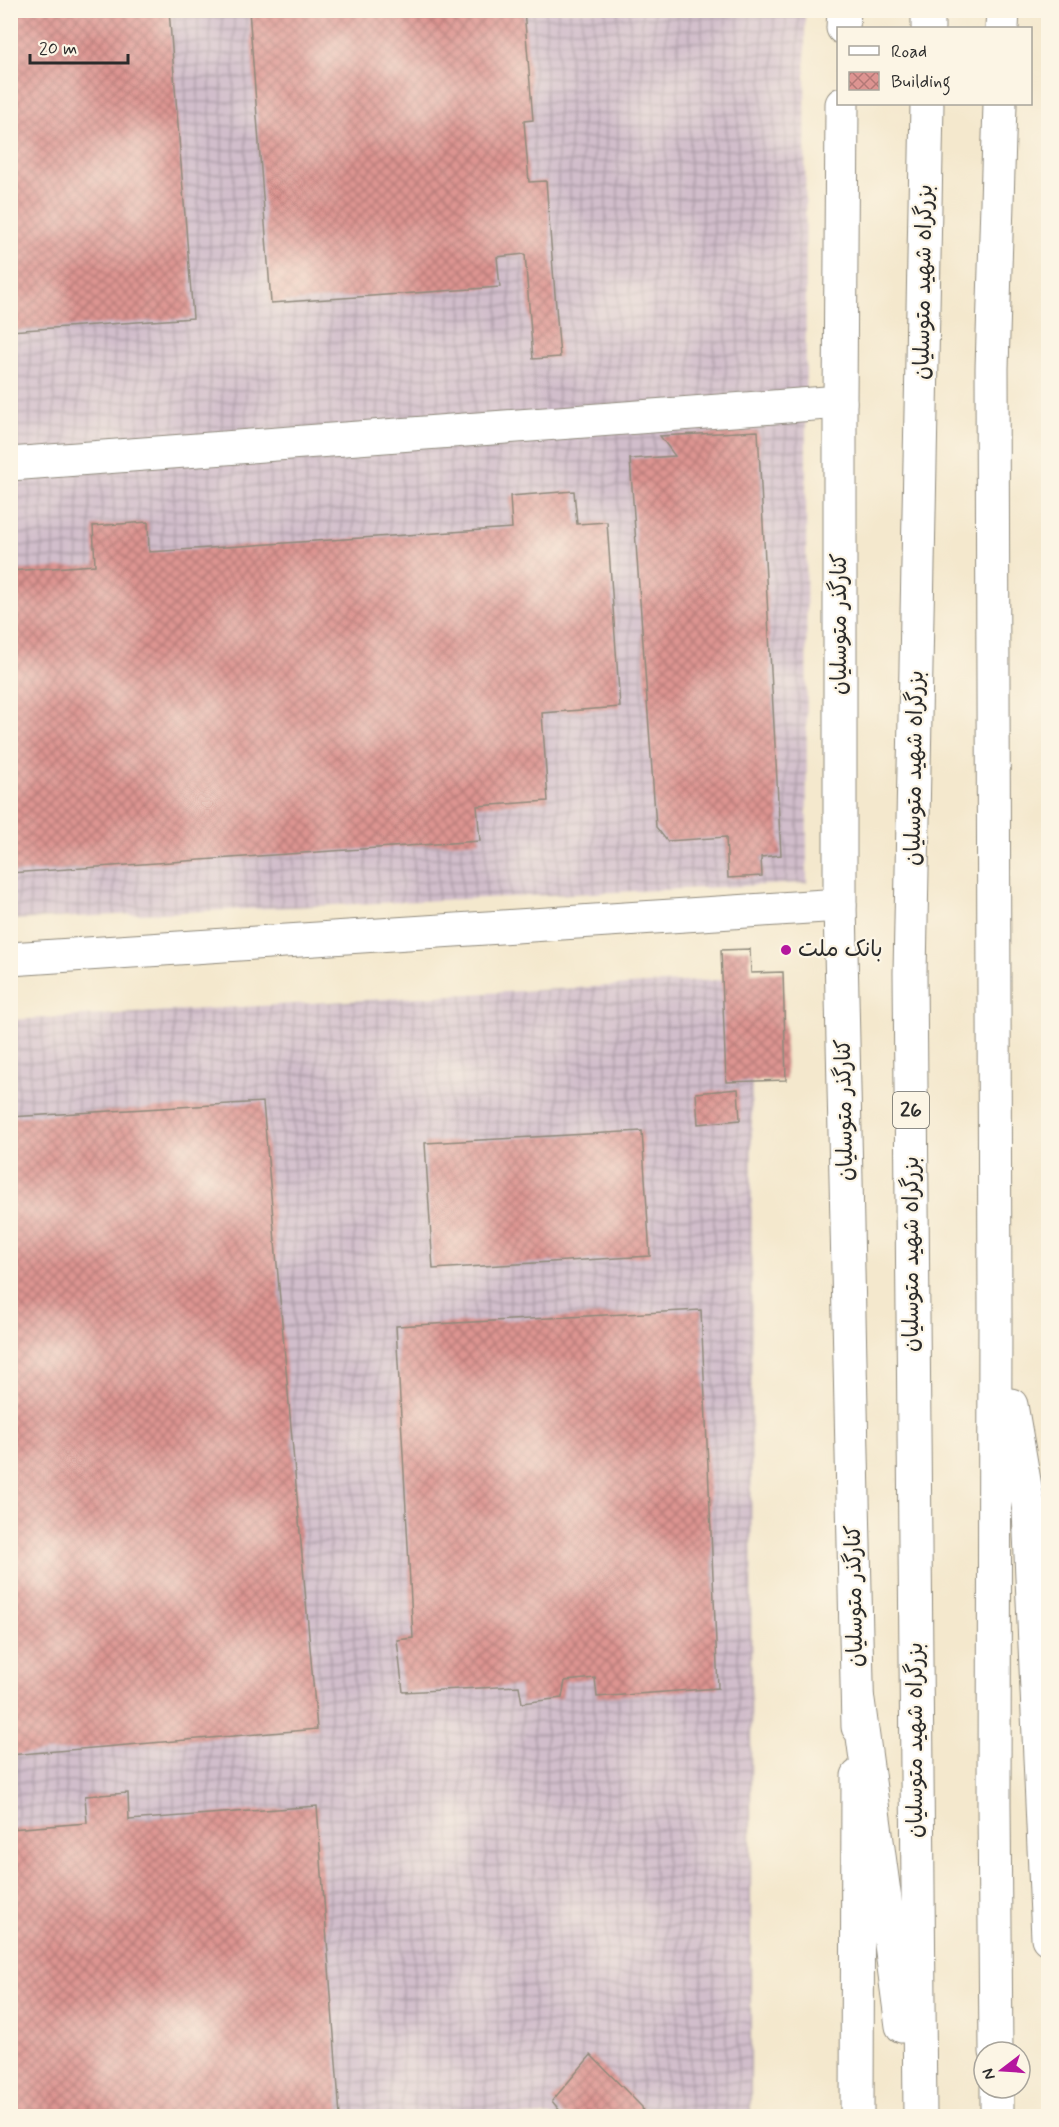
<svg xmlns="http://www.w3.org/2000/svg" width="1059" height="2127" font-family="Mynerve,'Playpen Sans Arabic',sans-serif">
<defs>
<pattern id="industrial-grid" width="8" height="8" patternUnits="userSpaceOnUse" patternTransform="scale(1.5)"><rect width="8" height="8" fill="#d1bdcb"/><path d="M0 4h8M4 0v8" fill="none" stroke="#aa9aa5"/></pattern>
<pattern id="building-cross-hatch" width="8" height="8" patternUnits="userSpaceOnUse" patternTransform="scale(1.5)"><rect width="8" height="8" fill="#dd9491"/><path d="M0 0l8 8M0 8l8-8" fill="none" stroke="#b37977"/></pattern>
</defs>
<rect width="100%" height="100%" fill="#fcf5e5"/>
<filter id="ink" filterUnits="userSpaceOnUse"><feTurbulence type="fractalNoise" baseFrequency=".0167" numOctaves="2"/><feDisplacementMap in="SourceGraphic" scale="12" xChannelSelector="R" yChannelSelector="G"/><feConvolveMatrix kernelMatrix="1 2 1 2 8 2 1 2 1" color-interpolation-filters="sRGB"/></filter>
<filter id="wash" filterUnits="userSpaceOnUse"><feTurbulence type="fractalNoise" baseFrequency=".008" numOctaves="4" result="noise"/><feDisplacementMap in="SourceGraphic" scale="24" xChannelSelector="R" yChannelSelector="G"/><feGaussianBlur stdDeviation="1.35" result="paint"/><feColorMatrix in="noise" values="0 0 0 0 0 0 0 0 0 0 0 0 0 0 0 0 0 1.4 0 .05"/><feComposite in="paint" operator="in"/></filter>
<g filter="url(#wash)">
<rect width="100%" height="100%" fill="#f4e8cd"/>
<!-- industrial -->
<g fill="url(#industrial-grid)">
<path d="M10 11H805L807 883 11 920Z"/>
<path d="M752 978 751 2116H11V1020Z"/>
</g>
<g id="blocks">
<!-- building -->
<g fill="url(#building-cross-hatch)">
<path d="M10 10H169L193 318 10 331Z"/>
<path d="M249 10H524L533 120 524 121 529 182 546 181 560 357 533 359 525 254 497 257 500 287 271 303Z"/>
<path d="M758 431 781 855 761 857 762 876 728 878 726 837 667 841 656 827 630 459 675 456 660 436Z"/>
<path d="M574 491 577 524 607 522 620 707 542 713 548 801 477 806 480 841 10 873V571L95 565 93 526 148 522 149 552 512 528 510 496Z"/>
<path d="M750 949 751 973 783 972 786 1080 726 1082 721 950Z"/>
<path d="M738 1089 740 1120 698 1124 696 1093Z"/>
<path d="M263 1102 317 1729 10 1755V1117Z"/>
<path d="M642 1131 650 1256 433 1269 425 1143Z"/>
<path d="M701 1310 718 1688 597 1697 595 1678 565 1681 562 1698 522 1703 519 1686 403 1692 397 1640 413 1638 396 1326Z"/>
<path d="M128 1793 129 1820 317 1806 340 2116H10V1829L87 1823 85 1796Z"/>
<path d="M591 2055 642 2107 644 2116H564L552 2101Z"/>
</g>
</g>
</g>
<g filter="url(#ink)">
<use href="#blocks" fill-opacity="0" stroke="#908a7c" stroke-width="1.5"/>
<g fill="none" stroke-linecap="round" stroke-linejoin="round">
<defs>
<g id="minor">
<path d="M10 464 840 402"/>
<path d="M10 959 840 905"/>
</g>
<g id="major">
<path d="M843 28 844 10"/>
<path d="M842 104 840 402V905L858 1727"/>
<path d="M857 2116 858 1776"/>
</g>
<g id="highway">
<path d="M928 28V10"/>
<path d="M1002 28 1003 10"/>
<path d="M1011 1405 1029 1510 1048 1938"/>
<path d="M858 1700 902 2026"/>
<path d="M996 2052 994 1803 995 1315 992 368 1000 104"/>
<path d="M997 2088V2116"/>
<path d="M920 2116 910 973 927 104"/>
</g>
</defs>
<!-- minor casing -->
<use href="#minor" stroke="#908a7c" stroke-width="35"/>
<!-- major casing -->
<use href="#major" stroke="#908a7c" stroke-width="35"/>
<!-- highway casing -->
<use href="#highway" stroke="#908a7c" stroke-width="35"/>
<!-- minor -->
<use href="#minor" stroke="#fff" stroke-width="33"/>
<!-- major -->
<use href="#major" stroke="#fff" stroke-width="33"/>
<!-- highway -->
<use href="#highway" stroke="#fff" stroke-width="33"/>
</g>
</g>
<!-- markers -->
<circle fill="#b5179e" stroke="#fcf5e5" stroke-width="2" cx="786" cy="950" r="6"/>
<g text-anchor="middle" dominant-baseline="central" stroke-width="4.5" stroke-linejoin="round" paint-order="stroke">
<!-- shield labels -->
<rect fill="#fcf5e5" stroke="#6a6863" stroke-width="1.5" x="893" y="1092" width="36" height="36" rx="4.5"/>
<g font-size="21" font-weight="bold" fill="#2b2b2b">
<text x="911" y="1110">26</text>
</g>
<!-- street labels -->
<g font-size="22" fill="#2b2b2b" stroke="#fcf5e5">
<text transform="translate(924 282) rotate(-89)">بزرگراه شهید متوسلیان</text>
<text transform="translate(840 624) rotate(-90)">کنارگذر متوسلیان</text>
<text transform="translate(915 768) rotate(-89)">بزرگراه شهید متوسلیان</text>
<text transform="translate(845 1110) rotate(-91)">کنارگذر متوسلیان</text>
<text transform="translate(912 1254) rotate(-90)">بزرگراه شهید متوسلیان</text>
<text transform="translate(855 1596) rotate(-91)">کنارگذر متوسلیان</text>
<text transform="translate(916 1740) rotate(-90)">بزرگراه شهید متوسلیان</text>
</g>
<!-- poi labels -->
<g font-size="22" fill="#2b2b2b" stroke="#fcf5e5" text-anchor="start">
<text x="798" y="950">بانک ملت</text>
</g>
</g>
<!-- margin -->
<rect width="1059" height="2127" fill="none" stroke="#fcf5e5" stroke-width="36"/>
<!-- legend -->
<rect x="837" y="27" width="195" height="78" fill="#fcf5e5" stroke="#a8a49b" stroke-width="1.5"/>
<rect x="849" y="46" width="30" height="9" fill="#ffffff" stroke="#a8a49b" stroke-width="1.5"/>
<text x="891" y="57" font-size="18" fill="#2b2b2b">Road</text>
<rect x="849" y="72" width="30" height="18" fill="url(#building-cross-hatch)" stroke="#a8a49b" stroke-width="1.5"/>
<text x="891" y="87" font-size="18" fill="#2b2b2b">Building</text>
<!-- north arrow -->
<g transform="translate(1002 2070) rotate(253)"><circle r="28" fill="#fcf5e5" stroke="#a8a49b" stroke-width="1.5"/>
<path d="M0-4.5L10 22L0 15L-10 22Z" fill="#b5179e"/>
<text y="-9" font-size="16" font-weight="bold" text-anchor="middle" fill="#2b2b2b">N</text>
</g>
<!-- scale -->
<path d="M30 54v9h98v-9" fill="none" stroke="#2b2b2b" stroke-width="3"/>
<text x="39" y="54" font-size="18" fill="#2b2b2b" stroke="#fcf5e5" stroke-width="4.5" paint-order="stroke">20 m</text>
</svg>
